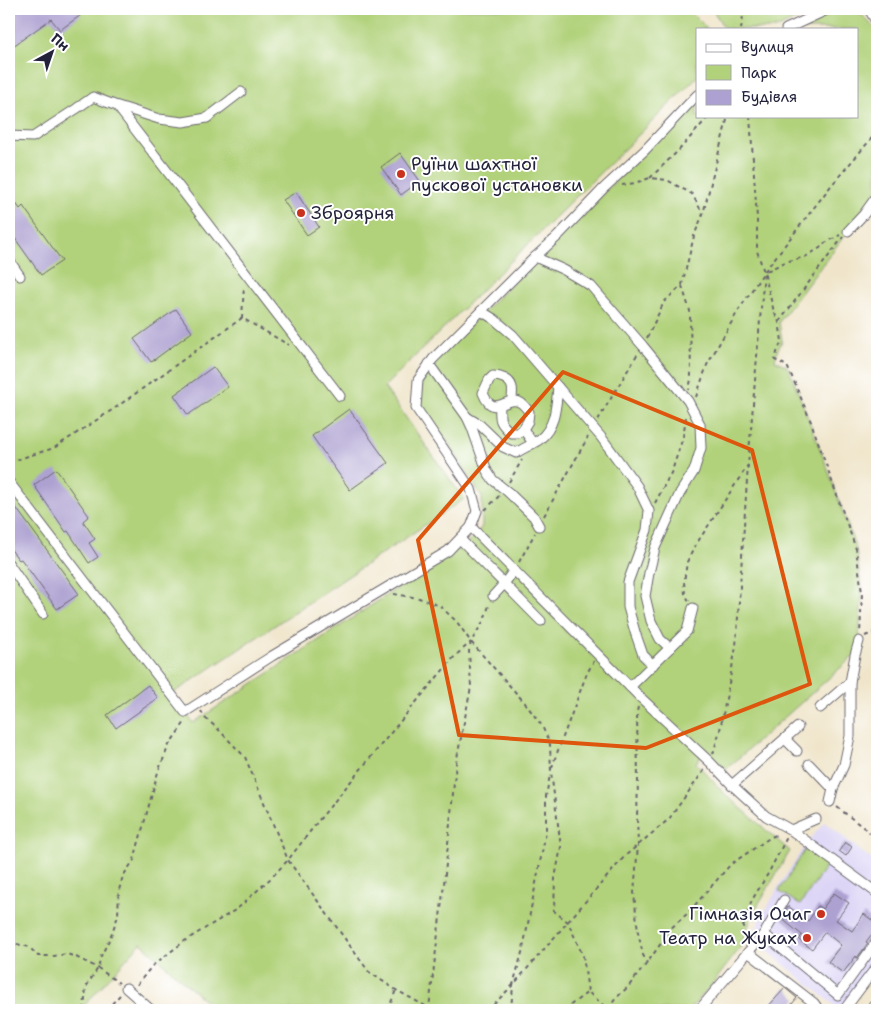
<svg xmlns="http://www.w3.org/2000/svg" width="886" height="1019" font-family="'Shantell Sans',sans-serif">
<rect width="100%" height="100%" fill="#fff"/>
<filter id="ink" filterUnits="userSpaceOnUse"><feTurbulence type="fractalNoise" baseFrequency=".02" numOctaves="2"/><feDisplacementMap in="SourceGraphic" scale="10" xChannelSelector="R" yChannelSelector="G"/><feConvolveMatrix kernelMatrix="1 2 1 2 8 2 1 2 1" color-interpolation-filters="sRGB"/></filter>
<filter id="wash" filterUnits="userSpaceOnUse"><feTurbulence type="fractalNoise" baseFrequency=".0096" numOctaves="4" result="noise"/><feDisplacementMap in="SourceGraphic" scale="20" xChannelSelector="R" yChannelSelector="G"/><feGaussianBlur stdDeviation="1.12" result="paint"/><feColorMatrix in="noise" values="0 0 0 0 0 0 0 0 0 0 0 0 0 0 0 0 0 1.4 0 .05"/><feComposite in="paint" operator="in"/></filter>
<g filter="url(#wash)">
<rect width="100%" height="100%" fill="#f0e5ca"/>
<!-- built -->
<path fill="#ddd5f6" d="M825 822 877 864V962L840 1010 751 938 777 889 807 842Z"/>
<!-- green -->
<g fill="#b1d27a" stroke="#6a7a5a">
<path d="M9 9H688L708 29H697V77L384 387 464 499 172 694 193 723 475 537 482 526V497L447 441 421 408 420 387 425 375 438 357 697 100V116H857V29H797L815 20 842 9C861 10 864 17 876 30L877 34V190L848 231 779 322 782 341 778 349 775 360 787 366 793 379 827 467 856 549 862 593 859 641 855 655 724 771 704 752 696 763 726 795 790 851 753 913 740 948 714 982 689 1010H215L141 943 80 1010H9Z"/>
<path d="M712 9H818L776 29H725Z"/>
<path d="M808 845 830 860 800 905 779 891Z"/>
</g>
<g id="blocks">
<!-- building -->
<g fill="#ada1d1">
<path d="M9 9H76L81 15 60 30 51 19 9 49Z"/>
<path d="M400 153 420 181 401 195 381 167Z"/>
<path d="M296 192 319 227 307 235 283 200Z"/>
<path d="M9 193 20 209 23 206 62 261 41 275 9 230Z"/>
<path d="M176 309 192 332 151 362 134 339Z"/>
<path d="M213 367 228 387 188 415 174 395Z"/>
<path d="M349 409 388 463 350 490 312 436Z"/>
<path d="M56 469 89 516 83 521 95 539 89 543 98 557 89 563 68 531 66 532 34 485Z"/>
<path d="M9 498 79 594 57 609 21 559 19 560 9 547Z"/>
<path d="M148 685 158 698 116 728 107 715Z"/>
<path d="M845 842 852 847 846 856 839 851Z"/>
<path d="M834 893 849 903 836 920 852 931 864 914 877 924V927L866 942 868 943 857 958 856 956 843 973 828 962 841 945 825 932 812 949 799 940 802 935 781 918 788 906 808 921 818 906 822 909Z"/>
<path d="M785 988 797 998 787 1010H765Z"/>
<path d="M872 1001 877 1006V1010H864Z"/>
</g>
</g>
</g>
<g filter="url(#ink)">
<use href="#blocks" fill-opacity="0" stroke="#6a666d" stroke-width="1"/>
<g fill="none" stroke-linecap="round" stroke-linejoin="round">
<defs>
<g id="minor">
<path d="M867 9 870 11 877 23"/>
<path d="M786 29 829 9"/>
<path d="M118 106 159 119 183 122 207 118 241 92"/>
<path d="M9 136 33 137 76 109 93 97 117 106 340 396"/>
<path d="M848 231 864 214 877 196"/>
<path d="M535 257 564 270 591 286 643 346 688 401 700 424 701 448 694 471 680 493 655 548 649 573 645 596 651 621 660 639 670 648"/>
<path d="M9 260 20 276"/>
<path d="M481 311 494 319 513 335 601 437 637 486 649 511 647 530 628 582V607L635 632 643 655 653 665"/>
<path d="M429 364 467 417 480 425 503 447 516 453C524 448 533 444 540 439 556 426 556 405 558 387"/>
<path d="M512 400C512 396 513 390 512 387 510 379 500 376 493 376L489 380 483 393C494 421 507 393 521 403 524 405 527 409 529 412L528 421 523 429"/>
<path d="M500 406C499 421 500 423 511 433H518L523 429 533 443"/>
<path d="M467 417 472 428 487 471 493 480 508 492 534 517 539 526"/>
<path d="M9 482 185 712 272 656 448 551 471 527 477 511 471 489 416 408 418 380 433 359 535 257 557 237 604 188 645 150 697 95"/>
<path d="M471 527 641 698 710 762 732 785 766 816 791 830 816 819"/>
<path d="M460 539 541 621"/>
<path d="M9 564 43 614"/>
<path d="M493 596 504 584 514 570"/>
<path d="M630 687 687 631 693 608"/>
<path d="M820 708 850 682"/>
<path d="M785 739 797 751"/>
<path d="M809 764 833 789"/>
<path d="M732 785 798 727"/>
<path d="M830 802 833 789 844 765 850 736V682L855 655 859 641"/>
<path d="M791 830 877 893"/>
<path d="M784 900 764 934 838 995 877 941"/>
<path d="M748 952 814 1003 819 1010"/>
<path d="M126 988 151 1010"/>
<path d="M699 1010 748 952 764 934"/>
<path d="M844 1010 877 966"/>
</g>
</defs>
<!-- minor casing -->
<use href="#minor" stroke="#6a666d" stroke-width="11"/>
<!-- path -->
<g stroke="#6a666d" stroke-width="2" stroke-dasharray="4 4" stroke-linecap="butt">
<path d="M741 29 744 9"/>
<path d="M750 116 757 218V251L764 272 774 312 779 322 782 341 778 349 775 360 787 366 793 379 811 422 856 549 862 593 860 634"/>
<path d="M650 178 679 150 709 116"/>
<path d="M622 185 635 183 650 178 667 180 692 194 703 214"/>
<path d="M767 271 785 262 805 257 820 248 823 244 840 235"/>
<path d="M682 286 690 311 691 379 689 390"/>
<path d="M242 318 244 286"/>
<path d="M779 322 843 237"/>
<path d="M647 338 664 302 682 285 694 236 703 214 728 116"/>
<path d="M696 397 707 365 738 311 764 272 830 187 877 132"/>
<path d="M598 420 638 353"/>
<path d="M9 462 54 448 118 406 242 318 289 345"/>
<path d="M509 482 522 460"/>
<path d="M655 503 672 471 683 437 686 417"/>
<path d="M485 510 499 496"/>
<path d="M544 516 588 437"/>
<path d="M519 562 535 533"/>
<path d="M394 594 419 598 440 606 457 622 471 642 525 703 542 726 550 744 551 772 561 847 555 878 554 911 568 922 583 956 588 992"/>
<path d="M689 601 685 594 684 582 687 562 695 546 748 465"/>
<path d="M865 636 877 631"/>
<path d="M638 707 637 712 638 781 637 816 638 845 634 893 638 932 643 955 647 963"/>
<path d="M201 711 205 718 217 728 245 757 288 860 369 972 396 990 429 1008V1010"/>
<path d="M713 754 720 730 736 647 748 465 764 272"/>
<path d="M552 768 554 761 587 673 594 661"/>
<path d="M837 807 877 838"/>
<path d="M9 942 29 947 38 956H54L67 954 76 957 98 968 119 983"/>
<path d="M744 943 741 933 752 900 769 872 787 837"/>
<path d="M137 985 152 966 186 940 237 909 272 877 288 860 319 820 422 695 455 656 471 642"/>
<path d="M608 1009 616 998 628 987 647 963 662 942 669 930 688 913 731 864 771 837 779 834"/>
<path d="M84 1010 86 987 98 968 101 956 110 938 118 916 119 890 123 876 134 860 158 772 169 745 185 722V720"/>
<path d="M109 1010 108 1008 120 995"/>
<path d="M388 1010 396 990"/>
<path d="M431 1010 429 1008 444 884 456 763 471 687 469 651 471 642 484 620 490 603"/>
<path d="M488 1010 513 985 625 856 669 819 705 769"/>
<path d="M511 1010 513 985 523 949 546 832V796L550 775"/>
<path d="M566 1010 565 1009 588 992 609 1010"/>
</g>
<!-- minor -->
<use href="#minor" stroke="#fff" stroke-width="9"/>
</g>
</g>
<!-- marked area -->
<path fill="none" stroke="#de560e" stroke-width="4" stroke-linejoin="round" d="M563 372 752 450 810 684 646 748 459 735 418 540Z"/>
<!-- markers -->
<g fill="#c8321e" stroke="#fff" stroke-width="2">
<circle cx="401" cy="174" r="5"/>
<circle cx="301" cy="213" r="5"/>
<circle cx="821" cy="914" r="5"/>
<circle cx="807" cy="938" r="5"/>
</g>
<g text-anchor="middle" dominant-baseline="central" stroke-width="4" stroke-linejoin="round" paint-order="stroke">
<!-- poi labels -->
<g font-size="18" fill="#22223b" stroke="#fff" text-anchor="start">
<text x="411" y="164">Руїни шахтної<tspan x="411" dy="21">пускової установки</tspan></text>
<text x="311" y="213">Зброярня</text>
<text x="811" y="914" text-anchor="end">Гімназія Очаг</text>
<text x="797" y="938" text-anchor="end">Театр на Жуках</text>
</g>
</g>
<!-- margin -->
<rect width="886" height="1019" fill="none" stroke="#fff" stroke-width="30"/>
<!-- legend -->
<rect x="696" y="28" width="162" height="90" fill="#ffffff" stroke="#a7a7b1"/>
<rect x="706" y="44" width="25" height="8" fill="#ffffff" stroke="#a7a7b1"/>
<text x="741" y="52" font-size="15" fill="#22223b">Вулиця</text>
<rect x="706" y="65" width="25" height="15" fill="#b1d27a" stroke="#a7a7b1"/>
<text x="741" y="78" font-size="15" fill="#22223b">Парк</text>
<rect x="706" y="90" width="25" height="15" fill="#ada1d1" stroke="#a7a7b1"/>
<text x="741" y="102" font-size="15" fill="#22223b">Будівля</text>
<!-- north arrow -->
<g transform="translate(52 52) rotate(40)" stroke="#ffffff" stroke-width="4" paint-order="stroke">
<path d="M0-4L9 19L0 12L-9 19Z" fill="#22223b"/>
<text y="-8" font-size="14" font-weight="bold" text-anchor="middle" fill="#22223b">Пн</text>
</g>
</svg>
